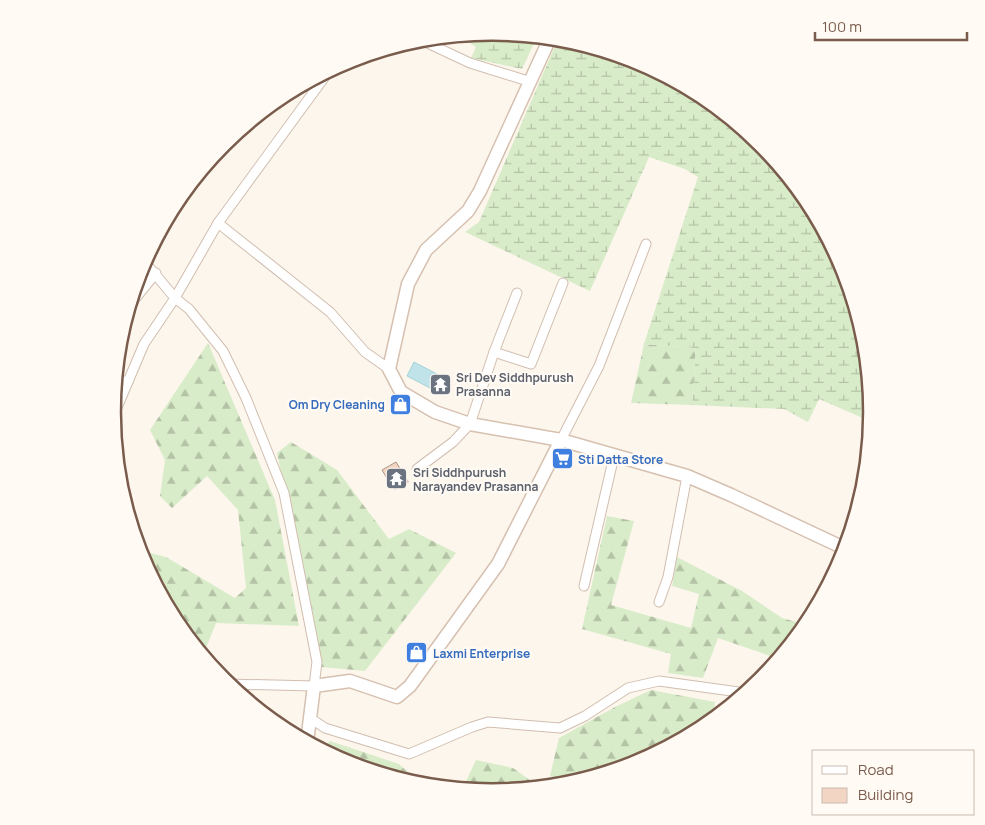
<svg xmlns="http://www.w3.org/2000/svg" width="985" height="825" font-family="Manrope,sans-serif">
<defs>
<pattern id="forest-firs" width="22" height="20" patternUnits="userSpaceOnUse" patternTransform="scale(1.25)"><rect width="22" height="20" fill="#d8ecc9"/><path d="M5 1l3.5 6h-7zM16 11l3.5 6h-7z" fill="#b4c2a5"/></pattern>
<pattern id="wetland-marsh" width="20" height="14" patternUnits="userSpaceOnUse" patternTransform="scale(1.25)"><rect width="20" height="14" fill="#d8ecc9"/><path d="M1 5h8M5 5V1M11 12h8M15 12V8" fill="none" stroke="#b4c2a5"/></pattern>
</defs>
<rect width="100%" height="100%" fill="#fdf6ec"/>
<!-- forest -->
<g fill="url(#forest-firs)">
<path d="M208 343 275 500 299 626 216 623 204 653 200 652 176 623 141 558 139 550 166 557 235 598 246 588 238 510 207 476 172 508 160 496 165 460 150 430Z"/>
<path d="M644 344 696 348 692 405 631 403Z"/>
<path d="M291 442 337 470 389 539 409 529 456 553 365 671 322 667 277 453Z"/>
<path d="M607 516 634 521 611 605 691 628 699 594 672 586 677 557 742 591 782 618 807 625 779 659 718 638 703 678 668 673 671 654 582 629Z"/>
<path d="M651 690 715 702 712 721 703 729 638 764 575 783 550 776 559 738 615 707Z"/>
<path d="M330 741 399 764 412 776 409 783 347 763 320 749Z"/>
<path d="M476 760 513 768 541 788 492 792 462 790Z"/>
</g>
<!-- wetland -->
<g fill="url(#wetland-marsh)">
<path d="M493 33 537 37 522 69 471 58 476 47 462 38 463 35Z"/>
<path d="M558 39 567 40 638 62 704 97 761 144 809 202 844 267 865 339 872 413V422L819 399 808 422 784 409 692 405 696 348 644 344 698 177 685 169 649 157 590 291 465 232 479 222Z"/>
</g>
<!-- water -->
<path fill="#bfe3e8" stroke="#a5d3da" d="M414 362 437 374 430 388 407 376Z"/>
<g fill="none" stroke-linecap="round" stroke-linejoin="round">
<defs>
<g id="street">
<path d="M421 40 470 63 531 82"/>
<path d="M218 223 330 312 365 352 389 369"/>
<path d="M144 261 175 298 189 309 223 351 246 398 284 493 317 662 314 686 227 684"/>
<path d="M130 305 156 273"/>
<path d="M494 352 531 364 563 283"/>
<path d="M116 379 128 382"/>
<path d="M113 417 144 344 175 298 218 223 329 71"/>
<path d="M561 440 599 366 646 244"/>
<path d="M417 469 453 442 470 424 494 352 517 293"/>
<path d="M584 586 614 456"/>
<path d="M659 602 668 577 687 476"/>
<path d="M310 718 325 728 409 754 472 727 488 722 560 728 585 716 628 688 659 681 746 693"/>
</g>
<g id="secondary">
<path d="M550 38 480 191 468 211 426 250 408 284 389 369 401 392 435 412 470 424 561 440 687 476 731 495 846 549"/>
<path d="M307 742 314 686 350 681 397 697 410 686 498 564 561 440"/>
</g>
</defs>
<!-- street casing -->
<use href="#street" stroke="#d1beb0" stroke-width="11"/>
<!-- secondary casing -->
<use href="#secondary" stroke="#d6c0b0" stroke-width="15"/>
<!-- street -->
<use href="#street" stroke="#fff" stroke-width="9"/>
<!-- secondary -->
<use href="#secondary" stroke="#fff" stroke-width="12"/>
</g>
<!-- wall -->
<path fill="#d1b7a8" d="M396 462 409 482 395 490 391 485Z"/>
<!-- building -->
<g fill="#f3d5c3" stroke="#aa9588">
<path d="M396 462 405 477 391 485 382 470Z"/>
<path d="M425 778 444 787 443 788 422 786Z"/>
</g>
<!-- icons -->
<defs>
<symbol id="temple-square" viewBox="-11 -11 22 22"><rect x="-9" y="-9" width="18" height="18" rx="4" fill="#6b7280" stroke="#fffaf3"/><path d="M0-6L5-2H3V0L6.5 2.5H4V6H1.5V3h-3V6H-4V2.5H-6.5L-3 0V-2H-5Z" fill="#fff"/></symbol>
<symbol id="shop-square" viewBox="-11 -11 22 22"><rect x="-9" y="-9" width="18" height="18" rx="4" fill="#3f7fe0" stroke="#fffaf3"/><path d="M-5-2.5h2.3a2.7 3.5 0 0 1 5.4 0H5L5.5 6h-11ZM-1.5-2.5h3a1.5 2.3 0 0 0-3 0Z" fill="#fff"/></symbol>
<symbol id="supermarket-square" viewBox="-11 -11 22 22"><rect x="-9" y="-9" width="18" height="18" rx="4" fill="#3f7fe0" stroke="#fffaf3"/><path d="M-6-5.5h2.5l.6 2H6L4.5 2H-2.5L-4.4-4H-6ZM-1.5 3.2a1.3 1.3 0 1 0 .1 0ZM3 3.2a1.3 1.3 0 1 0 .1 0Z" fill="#fff"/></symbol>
</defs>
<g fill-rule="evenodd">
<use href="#temple-square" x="428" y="372" width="25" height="25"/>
<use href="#shop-square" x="388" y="392" width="25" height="25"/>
<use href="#supermarket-square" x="550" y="446" width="25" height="25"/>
<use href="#temple-square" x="384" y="466" width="25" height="25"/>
<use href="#shop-square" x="404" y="640" width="25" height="25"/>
</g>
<g text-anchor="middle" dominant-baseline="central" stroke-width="4.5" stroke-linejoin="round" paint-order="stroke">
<!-- worship labels -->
<g font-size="12" font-weight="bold" fill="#5b616d" stroke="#fffaf3" text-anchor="start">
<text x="456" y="377">Sri Dev Siddhpurush<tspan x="456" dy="14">Prasanna</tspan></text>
<text x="413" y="472">Sri Siddhpurush<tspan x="413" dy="14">Narayandev Prasanna</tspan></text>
</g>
<!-- shop labels -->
<g font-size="12" font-weight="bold" fill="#366cbe" stroke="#fffaf3" text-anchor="start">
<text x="385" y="404" text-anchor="end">Om Dry Cleaning</text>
<text x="578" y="459">Sti Datta Store</text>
<text x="433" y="653">Laxmi Enterprise</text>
</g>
</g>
<!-- crop -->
<path d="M0 0H985V825H0ZM121 412a371 371 0 1 1 742 0a371 371 0 1 1-742 0Z" fill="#fffaf3" fill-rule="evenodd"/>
<path fill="none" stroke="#7a5c4d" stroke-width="2.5" d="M121 412a371 371 0 1 1 742 0a371 371 0 1 1-742 0Z"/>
<!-- legend -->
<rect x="812" y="750" width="162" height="65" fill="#fffaf3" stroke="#cabbb1"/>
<rect x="822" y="766" width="25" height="8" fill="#ffffff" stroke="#cabbb1"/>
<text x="858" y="775" font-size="15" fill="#7a5c4d">Road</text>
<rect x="822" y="788" width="25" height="15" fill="#f3d5c3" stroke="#cabbb1"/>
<text x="858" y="800" font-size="15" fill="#7a5c4d">Building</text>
<!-- scale -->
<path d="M815 32v8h152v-8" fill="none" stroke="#7a5c4d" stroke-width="2.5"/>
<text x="822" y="32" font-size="15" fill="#7a5c4d" stroke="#fffaf3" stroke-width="4" paint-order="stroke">100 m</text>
</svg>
